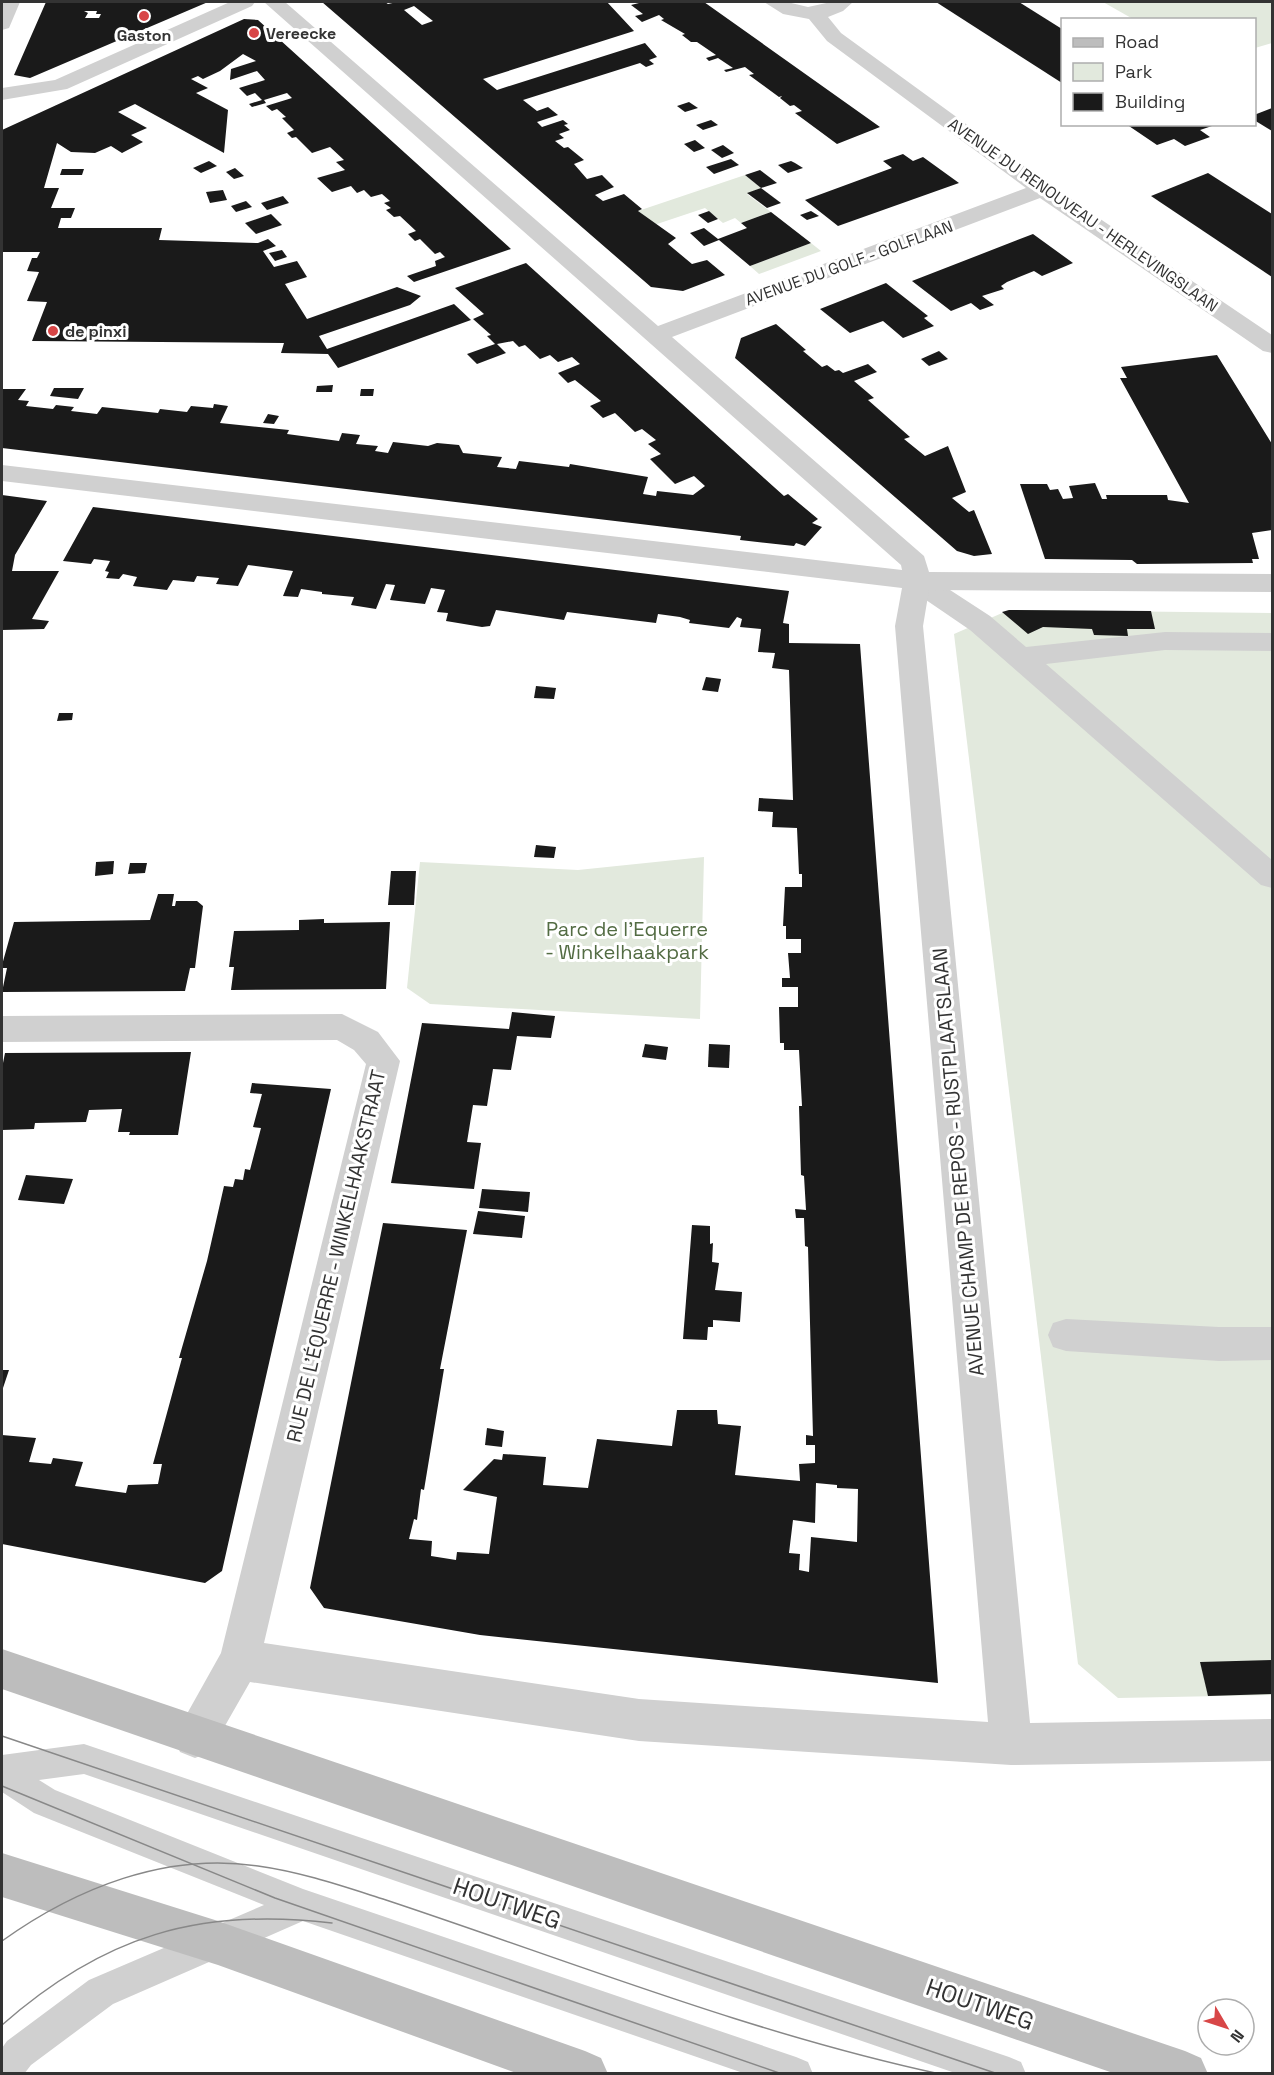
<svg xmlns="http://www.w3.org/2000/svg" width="1274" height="2075" font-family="'Space Grotesk',sans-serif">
<rect width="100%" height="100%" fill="#fff"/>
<!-- green -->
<g fill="#e2e9dd">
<path d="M1103 2H1272V43L1255 48 1254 20 1133 19Z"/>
<path d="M745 175 761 188 747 194 771 212 741 223 735 218 723 223 705 208 654 225 638 211Z"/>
<path d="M811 243 821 251 759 274 750 266Z"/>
<path d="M1009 610 1272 613V1695L1118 1698 1078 1664 954 634Z"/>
<path d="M704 857 700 1019 430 1004 407 988 420 862 578 870Z"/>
</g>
<!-- building -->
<g fill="#1a1a1a" fill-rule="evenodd">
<path d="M46 2H208L30 78 14 75ZM84 11H97L96 14H101L99 18H85L88 13Z"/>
<path d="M322 2H385L388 4 397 2H607L634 31 483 79 497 90 645 43 657 57 649 60 654 64 646 67 640 63 523 100 537 111 548 107 558 115 537 122 542 127 563 120 568 124 564 125 570 130 559 134 564 138 555 141 564 148 568 147 584 160 574 164 587 179 602 175 614 187 595 195 603 201 624 194 642 209 638 211 676 238 668 244 692 264 707 260 725 275 683 291 651 287ZM414 6 433 21 422 25 404 10Z"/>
<path d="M643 2H704L880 127 837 144 795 113 802 111 794 105 790 106 780 98 782 96 779 97 749 75 754 74 745 67 726 72 724 70 733 68 718 58 709 61 706 58 716 55 697 42H691L682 35 685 34 661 20 664 19 659 15 642 22 635 16 643 14 631 5Z"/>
<path d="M936 2H1019L1062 29V83Z"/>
<path d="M244 19 258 20 511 249 414 282 407 276 436 266 435 261 445 257 440 252 435 254 420 239 415 241 408 234 416 231 400 216 394 217 386 210 391 208 384 203 390 201 382 194 371 197 364 190 357 193 351 186 332 192 317 178 345 170 336 162 344 160 330 147 312 153 296 137 292 138 287 133 294 130 282 118 286 117 277 109 272 111 266 106 292 98 287 93 264 100 266 103 252 107 249 104 262 100 255 93 247 96 239 88 265 80 257 71 230 80 231 69 256 61 243 54 220 71 203 79 198 76 191 79 208 88 196 93 228 110 224 153 135 104 118 112 147 128 131 135 143 142 122 153 111 146 95 153 71 152 57 143 44 188H59L51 208H75L71 218H61L58 228H162L159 240 258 243 268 239 276 246 263 251 274 267 297 261 307 277 285 284 307 319 397 287 421 296 410 305 319 336 327 349 454 304 471 320 338 368 328 354 281 353 284 343 32 341 47 302 27 301 39 272 27 271 32 258H37L40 252H2V130Z"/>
<path d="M689 102 698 108 685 112 677 106Z"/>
<path d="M1272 108V131L1254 120V115Z"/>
<path d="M711 120 718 125 703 130 696 125Z"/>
<path d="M1126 124H1215V125L1200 130 1210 137 1185 146 1174 139 1157 145Z"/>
<path d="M695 140 705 148 694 152 684 144Z"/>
<path d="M723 145 734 153 722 158 711 150Z"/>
<path d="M903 154 913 161 923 157 959 183 838 226 805 200 892 168 883 161Z"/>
<path d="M731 159 739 165 714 174 706 167Z"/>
<path d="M209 161 217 166 201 173 193 168Z"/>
<path d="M791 161 795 163 803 168 788 173 778 165Z"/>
<path d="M235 168 244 176 234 179 226 172Z"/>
<path d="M62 169H84L82 175H60Z"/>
<path d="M760 170 777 183 761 188 745 175Z"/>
<path d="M1208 173 1272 214V277L1151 196Z"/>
<path d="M761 188 781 203 767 208 747 193Z"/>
<path d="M223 190 227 200 210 203 206 192Z"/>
<path d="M283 196 289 203 267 210 261 203Z"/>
<path d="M246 201 252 207 236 212 231 206Z"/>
<path d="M709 211 718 219 708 223 698 215Z"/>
<path d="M811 211 819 216 807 220 800 215Z"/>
<path d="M771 212 811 243 750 266 719 240 704 246 690 233 704 228 718 239 747 228 741 223Z"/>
<path d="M271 214 282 225 256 234 245 223Z"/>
<path d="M1033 234 1073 263 1042 276 1034 271 1007 282 1001 286 1004 289 982 296 994 305 980 310 971 303 951 311 912 281Z"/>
<path d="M282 250 287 257 275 261 269 253Z"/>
<path d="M526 263 784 496 788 494 818 519 812 523 822 527 805 546 796 543 794 546 740 540 741 536 2 448V389H26L18 400 29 401 26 406 53 409 56 405 74 407 71 411 97 414 102 407 158 413 160 409 187 412 191 406 213 408 214 404 228 406 220 423 289 430 287 434 339 441 342 433 360 435 356 444 378 446 375 451 388 453 393 442 428 446 437 443 459 445 463 453 502 457 497 467 516 469 519 461 569 467 570 464 648 477 643 494 656 496 657 491 693 495 705 486 694 476 675 484 650 459 661 454 648 444 656 440 642 429 635 432 615 413 603 418 590 406 601 401 575 380 568 383 558 373 580 364 572 357 558 362 550 355 540 359 525 345 519 347 513 341 497 344 506 353 477 364 467 354 495 344 487 336 491 335 473 319 484 314 455 288Z"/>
<path d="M886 283 928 316 924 318 934 326 903 338 883 321 850 333 820 309Z"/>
<path d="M776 324 806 350 803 351 822 367 827 365 835 371 839 370 843 373 868 364 877 372 854 381 874 398 868 400 910 437 904 439 925 456 948 446 966 492 952 498 969 512 974 510 992 554 974 556 957 551 735 358 741 338Z"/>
<path d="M939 351 948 359 929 366 921 359Z"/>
<path d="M1217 355 1272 444V530L1252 533 1259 559H1252L1253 563 1137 564 1132 560 1045 559 1020 484H1047L1050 490 1058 489 1063 499 1073 498 1069 486 1095 483 1102 499H1107L1106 495H1167L1168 500 1189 503 1120 378H1127L1121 367Z"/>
<path d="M333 385 332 392H316L317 386Z"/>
<path d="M54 388H84L78 399 50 396Z"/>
<path d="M361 389H374L373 396H360Z"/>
<path d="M268 414 279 416 274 424 263 423Z"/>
<path d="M2 495 47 501 15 555 12 571H59L32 619 49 621 44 629 2 630Z"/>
<path d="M93 507 789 591 783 623 789 624V643L860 644 938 1683 480 1635 324 1608 310 1588 383 1223 467 1230 440 1369H444L424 1490 421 1489 417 1520 414 1519 409 1539 432 1541 431 1556 456 1560 457 1552 489 1554 497 1497 463 1490 494 1459 502 1460 503 1454 546 1457 543 1485 588 1488 597 1439 672 1446 677 1410H717L718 1424 741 1426 735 1475 800 1481 799 1464 815 1463V1445H806V1435L813 1436 808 1247 805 1246 804 1218H796L795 1209 806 1210 804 1176 801 1175 799 1106H802L799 1050H784V1043H780L779 1007H798V987H782V978H790L788 953H801V939H786V926H783L785 887H802V874H799L797 828 772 827 773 812 758 811 759 798 793 800 789 670 772 668 775 653 758 652 761 629 740 627 742 619 737 617 729 628 689 623 690 620 680 617 658 614 656 623 567 612 564 620 496 610 490 626 482 627 446 621 448 613 437 612 445 590 431 588 425 604 390 600 395 585 386 584 376 609 351 605 354 597 322 594V592L301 589 298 597 283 596 293 571 248 565 238 586 216 584 219 578 197 576 194 582 173 580 167 590 133 586 137 577 123 574 119 579 106 578 109 572 105 571 110 561 94 559 91 564 63 561ZM816 1483 837 1485V1488L858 1489 857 1542 811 1537 809 1572 799 1570 800 1554 789 1553 793 1520 815 1523Z"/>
<path d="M1009 610 1151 611 1155 629H1127L1128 636 1094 635 1092 629 1043 627 1028 634 1002 612Z"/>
<path d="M706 677 721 679 718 692 702 690Z"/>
<path d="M536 686 556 688 554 699 534 698Z"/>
<path d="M59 713H73L72 720 57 721Z"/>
<path d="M536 845 556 847 554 858 534 857Z"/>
<path d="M114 861 113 874 95 876 96 862Z"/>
<path d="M130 863H147L145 873 128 874Z"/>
<path d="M391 871H416L414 905H388Z"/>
<path d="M158 894H174L172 906H175L176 901H197L203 906 195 968H190L185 991 2 992 7 968H2V965L14 922 150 920Z"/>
<path d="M324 919V923L390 922 386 989 231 990 234 967H229L234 931 299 930V920Z"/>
<path d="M512 1012 555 1016 551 1038 517 1036 511 1070 493 1069 487 1106 473 1105 467 1142 481 1143 474 1189 391 1183 422 1023 509 1029Z"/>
<path d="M645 1044 668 1047 666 1060 642 1057Z"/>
<path d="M709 1044 730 1045 729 1068 708 1067Z"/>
<path d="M191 1052 178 1135H129L130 1132H118L122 1109 89 1110 86 1122 35 1123 34 1129 2 1130V1068L5 1053Z"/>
<path d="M252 1083 331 1089 222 1571 205 1583 2 1544V1435L36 1438 29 1462 51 1464 53 1458 83 1462 75 1486 126 1493 128 1485 158 1484 162 1464H153L182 1358H179L207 1261 224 1186 233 1187 235 1179 243 1180 245 1169 250 1170 261 1128 253 1127 262 1094 250 1093Z"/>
<path d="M26 1175 73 1179 64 1204 18 1200Z"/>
<path d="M482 1189 530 1192 528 1212 479 1208Z"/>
<path d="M478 1211 525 1216 522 1238 473 1234Z"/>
<path d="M692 1225 710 1226V1244L713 1243 712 1262 719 1263 715 1290 742 1292 740 1322 713 1320V1327H708L707 1340 683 1339Z"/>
<path d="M2 1370H9L2 1391Z"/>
<path d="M487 1428 504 1431 502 1447 485 1445Z"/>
<path d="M1272 1660V1694L1208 1696 1200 1662Z"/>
</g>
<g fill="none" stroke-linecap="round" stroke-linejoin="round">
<!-- service -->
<path fill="#d0d0d0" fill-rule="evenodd" d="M84 1744 1009 2057 1021 2062 1026 2074H958L84 1774 39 1780 55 1790 303 1889 796 2057 808 2062 813 2074H746L303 1921 113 2004 31 2065 24 2074H2V2048L7 2041 89 1980 264 1905 34 1813 2 1792V1755Z"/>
<!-- pedestrian -->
<g fill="#d0d0d0" fill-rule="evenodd">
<path d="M917 572 927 575 990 616 1026 647 1165 632 1272 633V651L1165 650 1046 664 1272 860V888L1261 885 970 630 907 587 903 581 907 575Z"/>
<path d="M1066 1319 1219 1327H1272V1360L1219 1361 1066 1351 1053 1347 1048 1335 1053 1323Z"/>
</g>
<!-- minor -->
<g fill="#d0d0d0" fill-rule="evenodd">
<path d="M230 2H255L252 6 67 89 2 100V88L55 80Z"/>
<path d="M264 2H285L658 326 1026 188 827 41 809 19 783 14 764 2H787L808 7 831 2H853L843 11 828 17 841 33 1050 185 1272 335V353L1263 351 1040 198 672 337 924 556 929 572 1272 574V592L929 590 923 626 1030 1723 1272 1719V1761L1011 1765 639 1741 250 1682 210 1752 195 1758 180 1752 174 1737 221 1653 366 1064 354 1050 337 1040 2 1042V1016L342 1014 378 1032 400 1061 264 1643 639 1699 988 1722 895 626 902 588 2 481V465L902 570 901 565Z"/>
</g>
<!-- tertiary -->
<path fill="#d0d0d0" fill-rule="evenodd" d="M2 2H20L9 28 2 30Z"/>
<!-- secondary -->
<g fill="#bdbdbd" fill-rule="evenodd">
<path d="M2 1649 1185 2051 1201 2058 1208 2074H1116L2 1689Z"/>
<path d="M2 1853 218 1921 585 2051 601 2058 608 2074H519L218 1965 2 1897Z"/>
</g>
<!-- tram -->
<g stroke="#888" stroke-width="1.5">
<path d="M2 1736 998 2074"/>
<path d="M2 1786 275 1898 782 2074"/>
<path d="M2 1941C76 1888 166 1852 258 1866 302 1872 345 1887 386 1900 570 1961 750 2033 940 2074"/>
<path d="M2 2025C103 1936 199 1907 332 1923"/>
</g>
</g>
<!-- markers -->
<g fill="#d84647" stroke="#fff" stroke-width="2">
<circle cx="144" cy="16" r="6"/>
<circle cx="254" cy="33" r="6"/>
<circle cx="53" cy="331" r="6"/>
</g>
<g text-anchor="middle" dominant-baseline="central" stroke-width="6" stroke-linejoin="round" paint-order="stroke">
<!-- far-poi labels -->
<g font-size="16" font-weight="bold" fill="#333" stroke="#fff" text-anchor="start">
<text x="266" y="33">Vereecke</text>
<text x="144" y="35" text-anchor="middle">Gaston</text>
<text x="65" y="331">de pinxi</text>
</g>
<!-- far-street labels -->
<g font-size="16" fill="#333" stroke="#fff">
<text transform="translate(1083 215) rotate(35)">AVENUE DU RENOUVEAU - HERLEVINGSLAAN</text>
<text transform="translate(849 263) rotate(-20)">AVENUE DU GOLF - GOLFLAAN</text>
</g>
<!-- park labels -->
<g font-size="20" fill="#536c43" stroke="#fff">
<text x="627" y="929">Parc de l'Equerre<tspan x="627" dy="23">- Winkelhaakpark</tspan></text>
</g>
<!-- street labels -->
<g font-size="20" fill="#333" stroke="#fff">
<text transform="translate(958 1162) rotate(-95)">AVENUE CHAMP DE REPOS - RUSTPLAATSLAAN</text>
<text transform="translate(336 1256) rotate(-77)">RUE DE L'ÉQUERRE - WINKELHAAKSTRAAT</text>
</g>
<!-- near-street labels -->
<g font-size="24" fill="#333" stroke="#fff">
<text transform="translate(507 1903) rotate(19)">HOUTWEG</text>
<text transform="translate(980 2004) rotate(19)">HOUTWEG</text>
</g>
</g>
<!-- border -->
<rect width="1274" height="2075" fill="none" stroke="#333333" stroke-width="6"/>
<!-- legend -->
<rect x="1061" y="18" width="195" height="108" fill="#ffffff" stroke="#adadad" stroke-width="1.5"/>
<rect x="1073" y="38" width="30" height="9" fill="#bdbdbd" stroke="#adadad" stroke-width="1.5"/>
<text x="1115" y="48" font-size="18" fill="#333333">Road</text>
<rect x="1073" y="63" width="30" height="18" fill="#e2e9dd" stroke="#adadad" stroke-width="1.5"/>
<text x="1115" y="78" font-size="18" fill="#333333">Park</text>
<rect x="1073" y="93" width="30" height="18" fill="#1a1a1a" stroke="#adadad" stroke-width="1.5"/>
<text x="1115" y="108" font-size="18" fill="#333333">Building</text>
<!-- north arrow -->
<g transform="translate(1226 2027) rotate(129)"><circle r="28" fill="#ffffff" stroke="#adadad" stroke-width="1.5"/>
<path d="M0-4.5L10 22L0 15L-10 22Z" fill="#d84647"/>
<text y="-9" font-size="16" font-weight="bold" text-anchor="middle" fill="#333333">N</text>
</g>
</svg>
